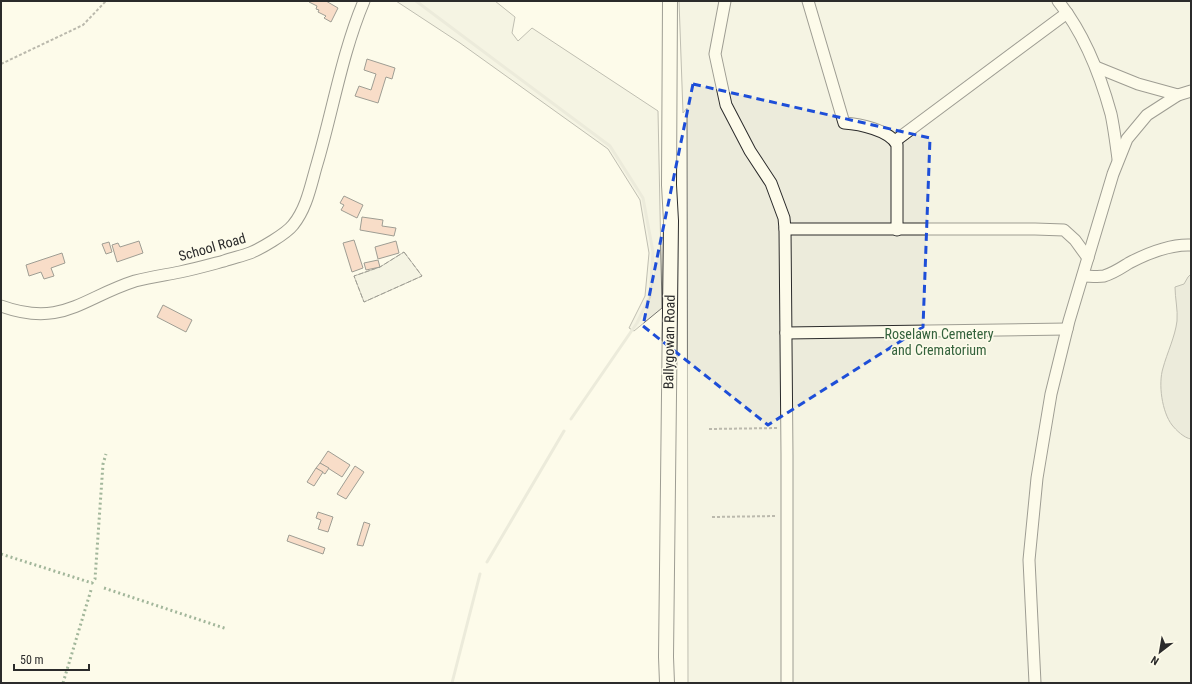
<svg xmlns="http://www.w3.org/2000/svg" width="1192" height="684" font-family="'Roboto Condensed',sans-serif">
<rect width="100%" height="100%" fill="#fdfbea"/>
<!-- green -->
<g fill="#ecebdb" stroke="#74746e">
<path d="M396 1H495L515 17 512 33 518 41 532 28 658 111 662 308 634 331 629 328 645 296 649 253 640 200 608 149 460 43Z"/>
<path d="M679 1H1191V683H688L687 108 683 113Z"/>
<path d="M404 252 422 276 364 302 354 276 380 267Z"/>
</g>
<!-- water -->
<path fill="#d8d7c9" stroke="#74746e" d="M1191 274V439C1184 438 1176 430 1172 425 1162 412 1158 384 1163 368 1167 353 1175 337 1177 321 1178 310 1175 298 1175 287L1184 284 1188 277Z"/>
<g fill="none" stroke-linecap="round" stroke-linejoin="round">
<!-- stream -->
<g stroke="#d8d7c9" stroke-width="3">
<path d="M416 1 610 146 643 198 653 252 650 296 637 323 571 419"/>
<path d="M487 562 564 431"/>
<path d="M452 683 480 574"/>
</g>
</g>
<!-- building -->
<g fill="#f2b8a0" stroke="#2b2b2b">
<path d="M309 1H326L338 8 331 22 324 18 326 16 318 12 319 10 316 9 317 6 309 2Z"/>
<path d="M367 59 395 68 392 79 386 77 378 103 355 96 359 86 371 90 376 74 364 70Z"/>
<path d="M344 196 363 205 357 218 341 210 344 205 340 203Z"/>
<path d="M362 217 383 220 382 226 396 228 394 236 360 230Z"/>
<path d="M354 240 363 268 352 272 343 243Z"/>
<path d="M139 241 143 253 117 262 112 245 118 243 120 247Z"/>
<path d="M396 241 399 253 378 259 375 247Z"/>
<path d="M109 242 112 252 106 254 102 244Z"/>
<path d="M62 253 65 263 51 268 54 276 44 279 41 272 29 276 26 265Z"/>
<path d="M378 260 380 267 366 270 364 263Z"/>
<path d="M163 305 192 320 186 332 157 317Z"/>
<path d="M328 451 350 465 342 477 320 463Z"/>
<path d="M320 463 329 468 325 474 316 468Z"/>
<path d="M355 466 364 472 346 499 337 494Z"/>
<path d="M316 468 323 472 314 486 307 482Z"/>
<path d="M318 512 333 517 328 532 318 529 321 520 316 518Z"/>
<path d="M364 522 370 524 363 546 357 545Z"/>
<path d="M289 535 325 548 323 554 287 541Z"/>
</g>
<g fill="none" stroke-linecap="round" stroke-linejoin="round">
<defs>
<g id="minor">
<path d="M725 1 715 54 726 105 750 151 771 183 784 218 785 229 787 455V683"/>
<path d="M808 1 844 123C859 124 890 130 897 145V230"/>
<path d="M1058 1C1084 33 1100 74 1111 114 1114 128 1116 144 1118 159"/>
<path d="M1096 67 1138 84 1178 95"/>
<path d="M895 141 1067 13"/>
<path d="M785 229H1035L1064 230 1075 240 1088 258"/>
<path d="M1083 276C1089 276 1098 277 1104 276 1114 273 1121 268 1129 263 1148 253 1170 244 1191 245"/>
<path d="M1 306C62 328 82 298 135 281 150 277 165 275 180 272 195 269 209 265 224 261 232 258 242 256 250 253 260 249 286 234 293 225 307 208 311 184 317 164 333 110 342 53 364 1"/>
<path d="M786 333 1067 329"/>
<path d="M1035 683 1029 560 1037 478 1051 394 1069 321 1113 174 1127 139 1147 115 1178 95 1191 91"/>
</g>
<path id="major" d="M667 683 666 657 671 221 669 185 670 1"/>
</defs>
<!-- minor casing -->
<use href="#minor" stroke="#2b2b2b" stroke-width="13"/>
<!-- major casing -->
<use href="#major" stroke="#2b2b2b" stroke-width="16"/>
<!-- path -->
<g stroke="#6a6964" stroke-width="2" stroke-dasharray="3 2" stroke-linecap="butt">
<path d="M1 64 83 25 106 1"/>
<path d="M709 429 778 428"/>
<path d="M712 517 777 516"/>
</g>
<!-- minor -->
<use href="#minor" stroke="#fdfbea" stroke-width="11"/>
<!-- major -->
<use href="#major" stroke="#fdfbea" stroke-width="14"/>
<!-- hedge -->
<g stroke="#34623c" stroke-width="3" stroke-dasharray="2 3" stroke-linecap="butt">
<path d="M1 554 92 583 95 579 103 464 106 454"/>
<path d="M104 588 227 629"/>
<path d="M63 683 91 590"/>
</g>
<!-- fence -->
<path stroke="#2b2b2b" stroke-width="1" stroke-dasharray="5 2" stroke-linecap="butt" d="M404 252 422 276 364 302 354 276 380 267Z"/>
</g>
<!-- marked area -->
<path d="M0 0H1192V684H0ZM693 84 930 138 923 327 768 425 643 326Z" fill="#fdfbea" fill-opacity=".55" fill-rule="evenodd"/>
<path fill="none" stroke="#1d4ed8" stroke-width="3" stroke-dasharray="8 5" stroke-linejoin="round" d="M693 84 930 138 923 327 768 425 643 326Z"/>
<g text-anchor="middle" dominant-baseline="central" stroke-width="3" stroke-linejoin="round" paint-order="stroke">
<!-- street labels -->
<g font-size="14" fill="#2b2b2b" stroke="#fdfbea">
<text transform="translate(212 247) rotate(-16)">School Road</text>
<text transform="translate(669 342) rotate(-89)">Ballygowan Road</text>
</g>
<!-- park labels -->
<g font-size="14" fill="#34623c" stroke="#fdfbea">
<text x="939" y="334">Roselawn Cemetery<tspan x="939" dy="16">and Crematorium</tspan></text>
</g>
</g>
<!-- border -->
<rect width="1192" height="684" fill="none" stroke="#2b2b2b" stroke-width="4"/>
<!-- north arrow -->
<g transform="translate(1160 652) rotate(211)" stroke="#fdfbea" stroke-width="3" paint-order="stroke">
<path d="M0-3L7 15L0 10L-7 15Z" fill="#2b2b2b"/>
<text y="-6" font-size="11" font-weight="bold" text-anchor="middle" fill="#2b2b2b">N</text>
</g>
<!-- scale -->
<path d="M14 664v6h75v-6" fill="none" stroke="#2b2b2b" stroke-width="2"/>
<text x="20" y="664" font-size="12" fill="#2b2b2b" stroke="#fdfbea" stroke-width="3" paint-order="stroke">50 m</text>
</svg>
